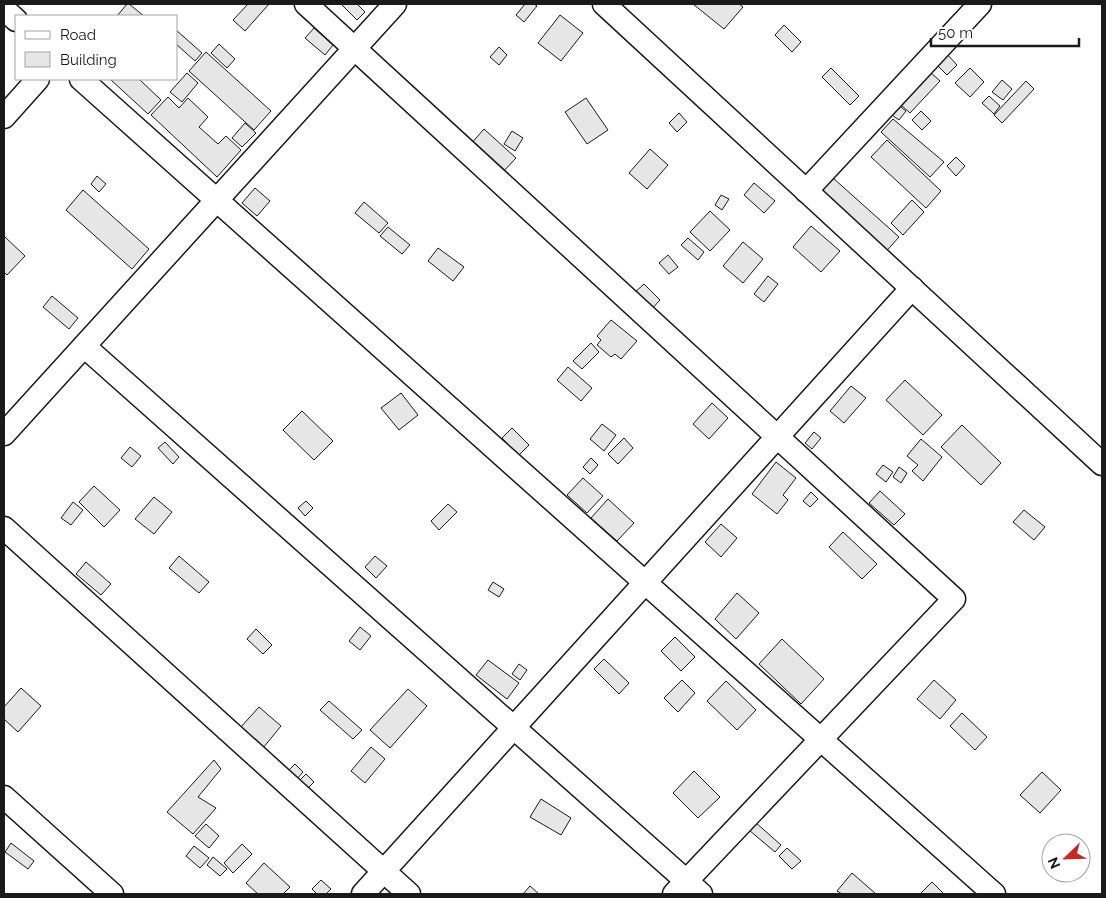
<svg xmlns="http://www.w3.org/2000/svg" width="1106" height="898" font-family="Raleway,sans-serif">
<rect width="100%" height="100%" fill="#fff"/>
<!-- building -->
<g fill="#e6e6e6" stroke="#1a1a1a">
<path d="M127 4H129L144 16H117Z"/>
<path d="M248 4H269L245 31 233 20Z"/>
<path d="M341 4H357L365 12 357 20Z"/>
<path d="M525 4H534L537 6 524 22 516 15Z"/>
<path d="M693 4H739L743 7 724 29Z"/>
<path d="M560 15 583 33 561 61 538 43Z"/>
<path d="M784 25 801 42 792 52 775 35Z"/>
<path d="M314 28 333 45 325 55 305 38Z"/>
<path d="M176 30 202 53 195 61 176 44Z"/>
<path d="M219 44 235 59 227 68 211 53Z"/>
<path d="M499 47 507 55 499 65 490 57Z"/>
<path d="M206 52 271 111 254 130 189 71Z"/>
<path d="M946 53 957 65 947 75 936 64Z"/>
<path d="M831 68 859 96 850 105 822 77Z"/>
<path d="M970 68 984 82 970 97 955 83Z"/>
<path d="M930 72 940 81 910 113 900 104Z"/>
<path d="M187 73 198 83 182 102 170 92Z"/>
<path d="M110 79H139L161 100 148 114Z"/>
<path d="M1002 80 1012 89 1003 100 992 92Z"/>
<path d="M1026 81 1034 89 1002 123 994 115Z"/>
<path d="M989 96 1000 106 994 114 982 103Z"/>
<path d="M168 97 179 108 188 98 208 117 199 127 218 144 226 136 241 150 217 177 151 115Z"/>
<path d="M586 98 608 130 587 144 565 112Z"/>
<path d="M896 103 906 111 899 120 889 113Z"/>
<path d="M921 111 931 121 922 130 912 120Z"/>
<path d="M679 113 687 122 677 132 669 123Z"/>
<path d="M893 119 944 162 930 177 881 132Z"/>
<path d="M245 123 256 133 242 147 232 138Z"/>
<path d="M484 129 516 158 501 174 470 145Z"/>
<path d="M512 131 523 138 515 151 504 144Z"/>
<path d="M887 140 941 191 926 208 871 157Z"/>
<path d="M650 149 668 165 647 189 629 173Z"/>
<path d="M956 157 965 166 956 176 947 166Z"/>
<path d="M97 176 106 184 99 192 91 184Z"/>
<path d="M833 178 899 237 882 256 817 196Z"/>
<path d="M754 183 775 201 764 213 744 195Z"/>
<path d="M255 188 270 201 257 216 242 203Z"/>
<path d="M83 190 149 249 132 269 66 210Z"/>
<path d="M721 195 729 199 722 210 715 205Z"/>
<path d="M912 200 924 212 903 235 891 223Z"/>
<path d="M364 202 388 223 379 233 355 213Z"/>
<path d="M710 211 730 230 710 251 690 232Z"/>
<path d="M811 226 840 251 821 272 793 247Z"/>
<path d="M388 227 410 245 402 254 380 236Z"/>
<path d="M4 236 25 256 7 275 4 272Z"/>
<path d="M688 238 704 252 698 260 681 245Z"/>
<path d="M743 242 763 259 743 283 723 266Z"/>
<path d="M438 248 464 267 453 281 428 261Z"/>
<path d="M668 255 678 267 669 274 659 263Z"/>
<path d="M768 276 778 284 764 302 754 294Z"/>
<path d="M644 284 660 300 650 311 633 294Z"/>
<path d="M52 296 78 318 69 329 43 307Z"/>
<path d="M611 320 637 341 621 359 615 354 611 357 597 345 601 340 597 336Z"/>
<path d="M591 343 599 352 582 369 573 361Z"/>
<path d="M568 367 592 388 581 401 557 380Z"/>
<path d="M905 380 942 415 923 435 886 400Z"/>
<path d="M851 386 866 398 844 423 830 411Z"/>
<path d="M401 393 418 415 399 430 381 408Z"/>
<path d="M712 403 728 418 709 439 693 424Z"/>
<path d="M302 411 333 441 314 460 283 430Z"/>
<path d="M602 424 616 435 604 451 590 439Z"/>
<path d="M962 425 1001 463 981 485 941 447Z"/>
<path d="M512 428 529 445 519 455 502 438Z"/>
<path d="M814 432 821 438 812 449 805 443Z"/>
<path d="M624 438 633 448 618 464 608 454Z"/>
<path d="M921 439 942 457 923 481 912 471 918 465 907 456Z"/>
<path d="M165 442 179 457 173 464 158 448Z"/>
<path d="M130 447 141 456 132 467 121 458Z"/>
<path d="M591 458 598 465 590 474 583 467Z"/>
<path d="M776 462 796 478 783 495 788 500 777 514 752 494Z"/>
<path d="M883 465 893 472 886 482 876 474Z"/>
<path d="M899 467 907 473 901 483 893 477Z"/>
<path d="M583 478 603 496 587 513 567 495Z"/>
<path d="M94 486 120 510 104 527 79 502Z"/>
<path d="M880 491 905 514 894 525 869 503Z"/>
<path d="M811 492 818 499 810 507 803 501Z"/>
<path d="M154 497 172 512 154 534 135 519Z"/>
<path d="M608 499 634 523 617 541 591 518Z"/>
<path d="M306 501 313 508 305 516 298 508Z"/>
<path d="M73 502 83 510 71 525 61 518Z"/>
<path d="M448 504 457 512 439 530 431 521Z"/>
<path d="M1024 510 1045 527 1034 540 1013 522Z"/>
<path d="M721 524 737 538 721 557 705 542Z"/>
<path d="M843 532 877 564 862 579 829 547Z"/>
<path d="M179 556 209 582 199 593 169 568Z"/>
<path d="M375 556 387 566 376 578 365 567Z"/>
<path d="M86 562 111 584 101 595 76 574Z"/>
<path d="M493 582 504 589 499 597 488 590Z"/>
<path d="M737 593 759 613 736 639 715 619Z"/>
<path d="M360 627 371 636 360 650 349 641Z"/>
<path d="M256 629 272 645 263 654 247 639Z"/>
<path d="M675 637 695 657 681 671 661 651Z"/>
<path d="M782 639 824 679 801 704 759 664Z"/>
<path d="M604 659 629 683 619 694 594 669Z"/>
<path d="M488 660 519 683 507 699 476 675Z"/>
<path d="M519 664 527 670 520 680 512 674Z"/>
<path d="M682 680 695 693 678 712 664 698Z"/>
<path d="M934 680 956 700 940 719 917 699Z"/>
<path d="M726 681 756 710 737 730 707 701Z"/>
<path d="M21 688 41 706 18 732 4 719V707Z"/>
<path d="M408 689 427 706 390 748 370 730Z"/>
<path d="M329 701 362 730 353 739 320 710Z"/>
<path d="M259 707 281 726 263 748 240 728Z"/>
<path d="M962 713 987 737 975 750 950 726Z"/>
<path d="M371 747 385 759 365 783 351 771Z"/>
<path d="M214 760 221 769 198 797 216 808 193 834 167 812Z"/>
<path d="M295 764 303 772 297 779 288 771Z"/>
<path d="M694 771 720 797 698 818 673 793Z"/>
<path d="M1042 772 1061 790 1040 813 1020 795Z"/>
<path d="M306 774 314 782 306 790 298 782Z"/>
<path d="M541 799 571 818 561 835 530 817Z"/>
<path d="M755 822 781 845 775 852 749 830Z"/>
<path d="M206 824 219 836 209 848 195 836Z"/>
<path d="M11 843 34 861 28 869 5 852Z"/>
<path d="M242 844 252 854 233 873 224 863Z"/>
<path d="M194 846 209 858 200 868 186 856Z"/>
<path d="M787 848 801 861 792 869 779 856Z"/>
<path d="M213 857 227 869 220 876 207 865Z"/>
<path d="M264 863 290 887 283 894H258L246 883Z"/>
<path d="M852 873 876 894H842L837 891Z"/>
<path d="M321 880 331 889 326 894H317L312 889Z"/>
<path d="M932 882 944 894H920Z"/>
<path d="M530 886 539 894H523Z"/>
</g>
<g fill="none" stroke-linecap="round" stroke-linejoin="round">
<defs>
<g id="minor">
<path d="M306 4 954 599 674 894"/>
<path d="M604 4 1102 464"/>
<path d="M4 9 16 20"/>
<path d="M81 79 994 894"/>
<path d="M4 117 38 79"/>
<path d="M806 191 980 4"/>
<path d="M84 346 701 894"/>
<path d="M4 434 395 4"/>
<path d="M4 528 409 894"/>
<path d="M4 797 112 894"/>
<path d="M363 894 912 288"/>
</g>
</defs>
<!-- minor casing -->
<use href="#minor" stroke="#1a1a1a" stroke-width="25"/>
<!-- minor -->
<use href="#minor" stroke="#fff" stroke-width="22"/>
</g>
<!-- border -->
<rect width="1106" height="898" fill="none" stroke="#1a1a1a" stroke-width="10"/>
<!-- legend -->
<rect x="15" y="15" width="162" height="65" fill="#ffffff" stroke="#a3a3a3"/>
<rect x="25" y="31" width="25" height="8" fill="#ffffff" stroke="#a3a3a3"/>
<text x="60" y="40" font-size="15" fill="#1a1a1a">Road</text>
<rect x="25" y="52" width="25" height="15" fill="#e6e6e6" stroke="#a3a3a3"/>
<text x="60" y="65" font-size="15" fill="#1a1a1a">Building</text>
<!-- north arrow -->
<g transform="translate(1066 858) rotate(247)"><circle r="24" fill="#ffffff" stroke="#a3a3a3"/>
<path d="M0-4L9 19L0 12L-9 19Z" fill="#c62828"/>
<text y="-8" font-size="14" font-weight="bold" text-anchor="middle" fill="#1a1a1a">N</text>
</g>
<!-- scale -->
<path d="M931 38v8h148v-8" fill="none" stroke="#1a1a1a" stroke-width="2.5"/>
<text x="938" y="38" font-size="15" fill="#1a1a1a" stroke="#ffffff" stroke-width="4" paint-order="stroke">50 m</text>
</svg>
